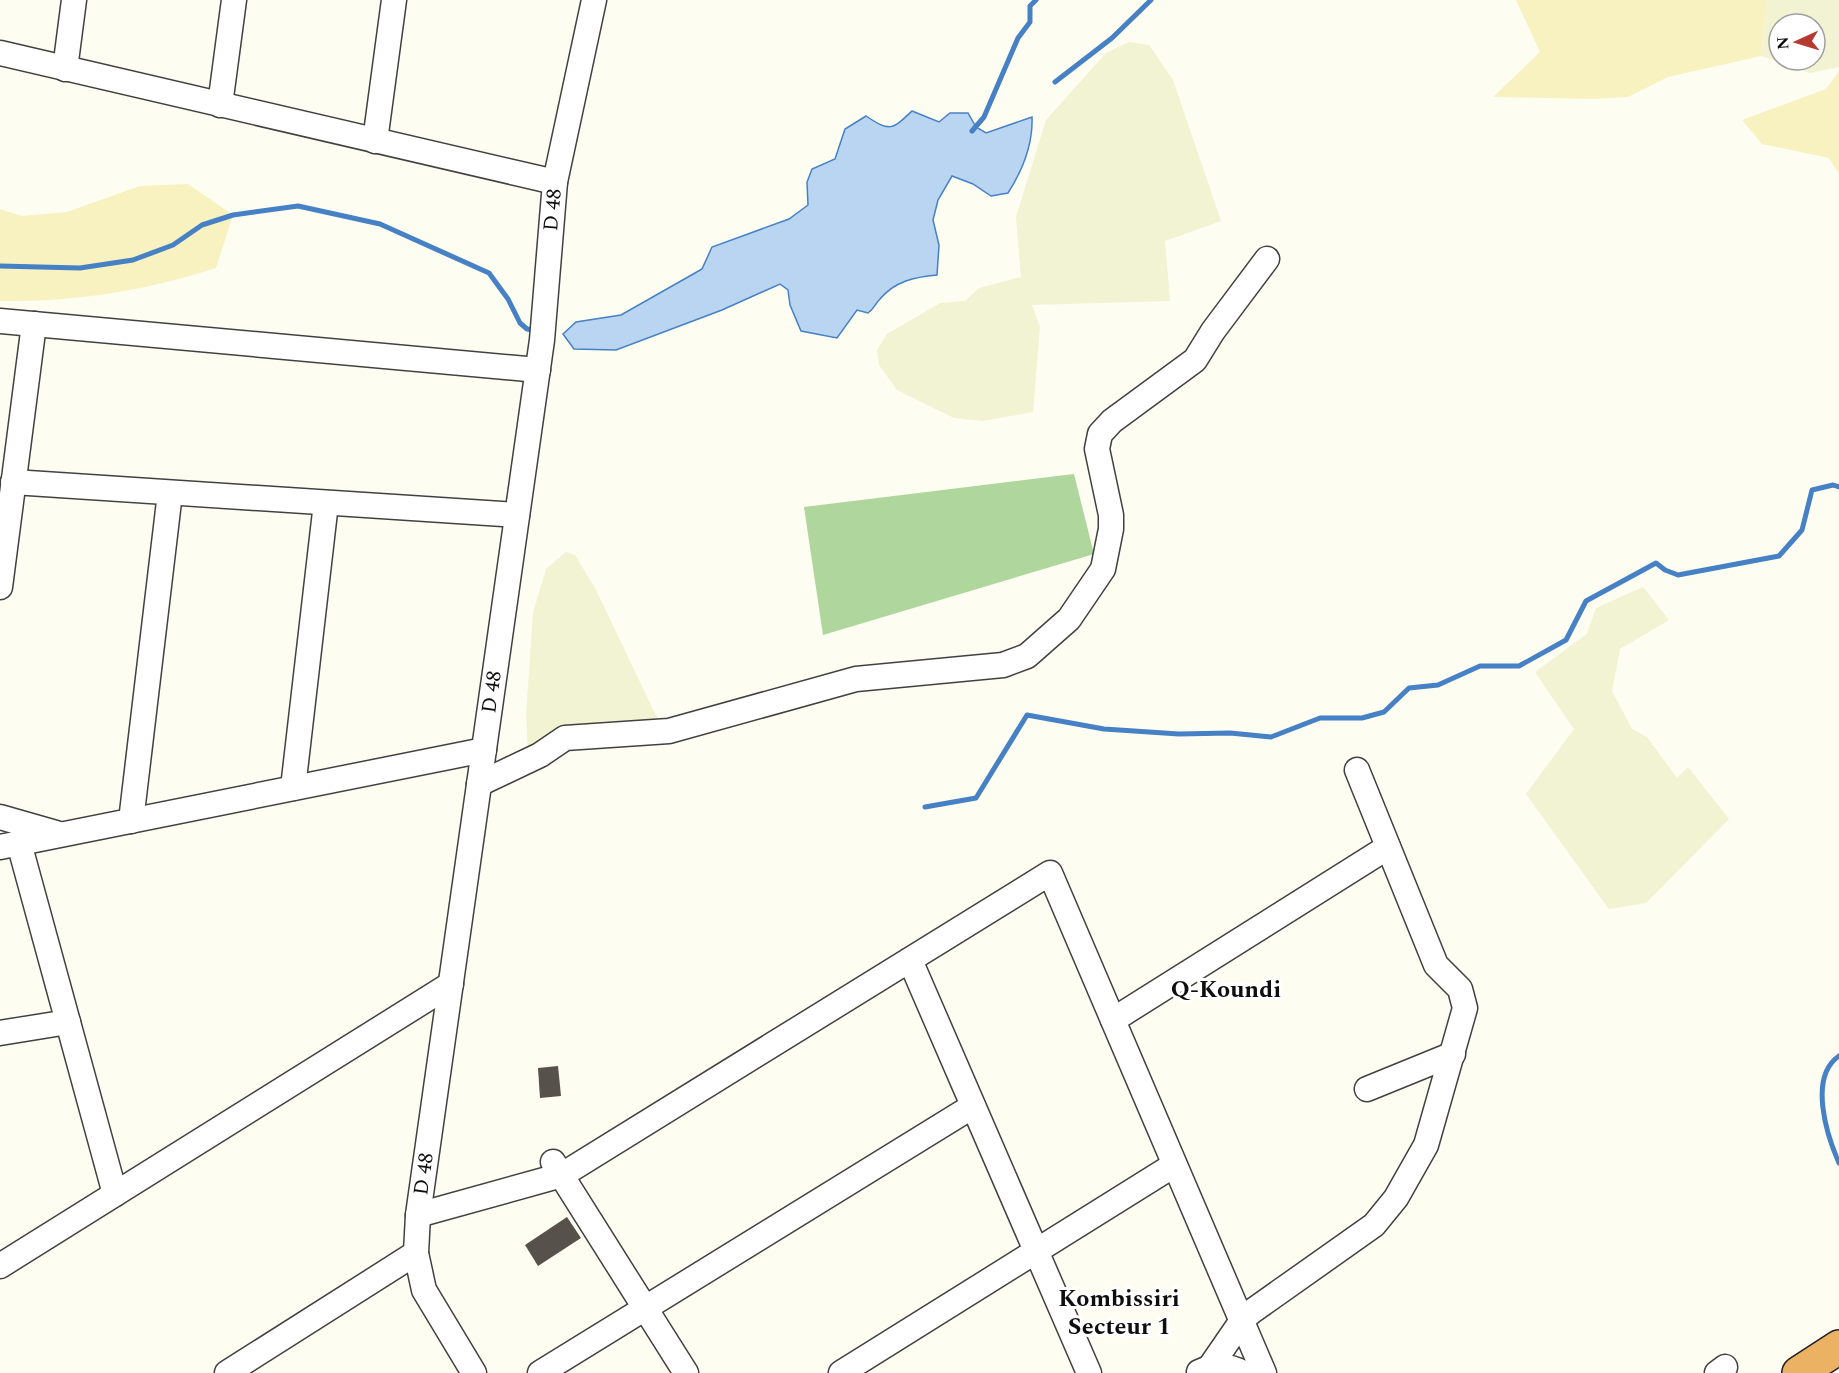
<svg xmlns="http://www.w3.org/2000/svg" width="1839" height="1373" font-family="Spectral,serif">
<rect width="100%" height="100%" fill="#fefdf1"/>
<!-- farmland -->
<g fill="#f1f3d2" fill-rule="evenodd">
<path d="M1767 0H1839V67L1810 73 1761 56ZM1779 24H1815V60H1779Z"/>
<path d="M1129 42 1149 45 1173 80 1221 221 1165 241 1170 301 1032 305 1040 327 1033 412 983 421 954 418 897 390 879 365 877 350 887 334 940 303 965 301 979 288 1021 277 1016 217 1046 120 1106 53Z"/>
<path d="M566 552 575 555 596 590 660 724 528 750 526 715 533 613 546 569Z"/>
<path d="M1643 587 1669 620 1620 649 1612 691 1632 729 1647 737 1677 778 1688 767 1729 819 1646 903 1609 909 1526 794 1574 729 1535 672 1587 634 1596 608Z"/>
</g>
<!-- forest -->
<path fill="#afd69d" d="M1074 474 1094 554 823 635 804 507Z"/>
<!-- sand -->
<g fill="#f7f2c0">
<path d="M1516 0H1767L1761 56 1668 77 1628 97 1593 99 1493 97 1540 52Z"/>
<path d="M1839 71V174L1829 158 1762 144 1742 120 1826 89Z"/>
<path d="M188 184 233 215 216 268C144 291 75 302 0 301V209L22 216 67 212 140 186Z"/>
</g>
<!-- water -->
<path fill="#b9d5f2" stroke="#4581c4" stroke-width="1.5" d="M912 111 939 122 950 113H968L976 127 986 133 1032 117C1033 144 1022 171 1008 193L991 196 973 184 952 176 938 200 933 220 939 245 937 275C915 277 895 281 880 299 875 304 874 309 868 313L857 310 837 338 801 331 790 305 788 290 780 284 722 310 616 350 574 349 563 334 576 322 621 315 695 273 702 269 712 247 789 219 808 205 807 182 812 169 835 159 845 129 866 116C890 132 892 130 912 111Z"/>
<g fill="none" stroke-linecap="round" stroke-linejoin="round">
<!-- stream -->
<g stroke="#4581c4" stroke-width="5">
<path d="M1055 82 1112 38 1151 0"/>
<path d="M972 131 984 117 1018 38 1030 22V6L1036 0"/>
<path d="M0 266 80 268 133 260 173 245 202 225 233 215 298 206 380 224 489 273 508 299 520 323 527 329 538 331"/>
<path d="M925 807 976 798 1027 715 1104 729 1179 734 1230 733 1271 737 1320 718H1362L1384 712 1409 688 1438 685 1480 666H1519L1566 640 1586 601 1656 563 1665 570 1678 575 1779 556 1802 530 1812 490 1833 485 1839 487"/>
<path d="M1839 1056C1808 1077 1827 1136 1839 1163"/>
</g>
</g>
<!-- building -->
<g fill="#56514b">
<path d="M558 1066 561 1096 540 1098 538 1068Z"/>
<path d="M567 1217 581 1238 538 1266 525 1245Z"/>
</g>
<g fill="none" stroke-linecap="round" stroke-linejoin="round">
<defs>
<g id="minor">
<path d="M0 53 555 182"/>
<path d="M65 69 74 0"/>
<path d="M220 105 234 0"/>
<path d="M375 141 394 0"/>
<path d="M0 321 538 370"/>
<path d="M13 482 517 515"/>
<path d="M0 587 34 324"/>
<path d="M479 784 540 755 565 738 669 731 856 679 1003 665 1027 656 1069 619 1103 569 1111 529V515L1097 449 1100 434 1112 421 1195 360 1213 331 1267 259"/>
<path d="M293 788 326 503"/>
<path d="M0 817 56 833"/>
<path d="M131 821 170 493"/>
<path d="M19 843 115 1194"/>
<path d="M0 847 484 750"/>
<path d="M910 960 1089 1373"/>
<path d="M1113 1020 1388 847"/>
<path d="M0 1033 68 1022"/>
<path d="M1367 1089 1453 1054"/>
<path d="M553 1162 686 1373"/>
<path d="M418 1215 562 1175 1050 873 1264 1373"/>
<path d="M0 1266 451 984"/>
<path d="M1210 1367 1243 1319 1251 1312 1374 1225 1396 1198 1426 1145 1465 1008 1460 989 1436 965 1357 770"/>
<path d="M1199 1372C1216 1364 1227 1365 1244 1373"/>
<path d="M227 1373 416 1253"/>
<path d="M474 1373 424 1290 416 1253 418 1215 542 340 555 182 594 0"/>
<path d="M540 1373 973 1106"/>
<path d="M841 1373 1174 1165"/>
<path d="M1717 1373 1725 1367"/>
</g>
<path id="highway" d="M1799 1373 1839 1347"/>
</defs>
<!-- minor casing -->
<use href="#minor" stroke="#414141" stroke-width="27"/>
<!-- highway casing -->
<use href="#highway" stroke="#1f1f1f" stroke-width="36"/>
<!-- minor -->
<use href="#minor" stroke="#fff" stroke-width="24"/>
<!-- highway -->
<use href="#highway" stroke="#eab262" stroke-width="33"/>
</g>
<g text-anchor="middle" dominant-baseline="central" stroke-width="6" stroke-linejoin="round" paint-order="stroke">
<!-- street labels -->
<g font-size="21" fill="#0e0e0e" stroke="#fff">
<text transform="translate(553 210) rotate(-85)">D 48</text>
<text transform="translate(492 692) rotate(-82)">D 48</text>
<text transform="translate(424 1174) rotate(-82)">D 48</text>
</g>
<!-- quarter labels -->
<g font-size="24" font-weight="bold" fill="#0e0e0e" stroke="#fff">
<text x="1226" y="990">Q-Koundi</text>
<text x="1119" y="1299">Kombissiri<tspan x="1119" dy="28">Secteur 1</tspan></text>
</g>
</g>
<!-- north arrow -->
<g transform="translate(1797 42) rotate(266)"><circle r="28" fill="#ffffff" stroke="#9f9f9f" stroke-width="1.5"/>
<path d="M0-4.5L10 22L0 15L-10 22Z" fill="#b63a2f"/>
<text y="-9" font-size="16" font-weight="bold" text-anchor="middle" fill="#0e0e0e">N</text>
</g>
</svg>
